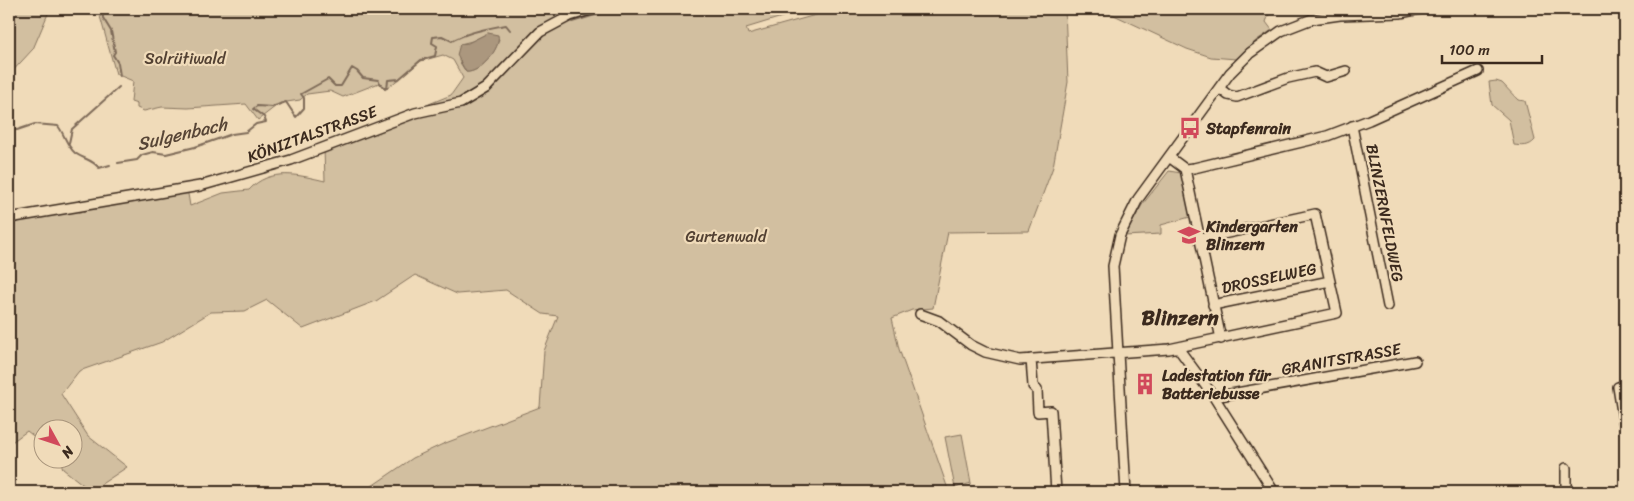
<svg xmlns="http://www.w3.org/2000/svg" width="1634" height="501" viewBox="0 0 1634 501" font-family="Sriracha,sans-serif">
	<rect width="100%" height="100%" fill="#f0dbb9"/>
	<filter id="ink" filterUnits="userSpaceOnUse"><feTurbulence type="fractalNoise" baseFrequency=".02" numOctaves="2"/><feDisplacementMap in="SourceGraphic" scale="10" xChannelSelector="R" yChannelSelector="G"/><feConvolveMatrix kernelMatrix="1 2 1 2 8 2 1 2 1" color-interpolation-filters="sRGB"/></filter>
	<g filter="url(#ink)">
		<path fill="#d2bfa0" stroke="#86745f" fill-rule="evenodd" d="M9 9H50L33 49 9 75Z
			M98 9H808L746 28 748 34 837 9H1065L1068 82 1053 167 1029 231 948 232 933 308 912 310 892 318 899 349 949 492H372V486L413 458 443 444 540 407 544 351 558 316 543 314 506 290 457 294 415 275 376 301 303 329 267 300 245 311 211 312 162 342 79 371 61 394 88 436 127 467 91 491 63 469 60 459 72 458V428H42V443L27 431 9 444V218L187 188 190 206 223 193 249 190C270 167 299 175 325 181L324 149 415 113 429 104 451 95 463 78 453 60 443 55 421 61 385 90 379 83 343 97 330 91 307 94 300 100 280 103 258 120 246 104 188 108 162 107 144 111 137 108V104L131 102 133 81 116 74ZM488 33 499 39C496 52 481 73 466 72L459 61 460 44 472 41Z
			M1101 9H1271L1266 22 1272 30 1257 40 1236 59 1211 57 1187 49Z
			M1496 81 1502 83 1518 100 1525 101 1535 140C1529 147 1522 146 1514 145L1509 120 1492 105 1489 82Z
			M1169 171 1181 173 1190 217 1161 225V234L1125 236 1142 205Z
			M962 434 971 483 955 488 945 437Z"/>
		<path fill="#ab977e" stroke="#7e6b58" d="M488 33 498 35C502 48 479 74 466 72L457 55 460 44 468 43Z"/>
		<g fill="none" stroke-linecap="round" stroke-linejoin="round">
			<path stroke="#7e6b58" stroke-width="2" d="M102 9 103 18 111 31 115 52 113 55 118 63 120 76
				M572 22 615 9
				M9 129 17 130 35 124 58 126C65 135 66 145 75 153 83 159 92 159 99 168L110 165
				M69 143 72 129 119 87
				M118 163 137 160 142 155 153 152 166 154 195 147 232 134 246 132 256 124 266 122 264 117 253 109 257 106 272 107 286 102 296 117 304 108V98L301 94 328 79 335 86H341L352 68 357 71 363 78 378 80 384 88H387L388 80 399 79 421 60 435 56 437 46 432 43 433 37 442 36 452 41C467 32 488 28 506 25L510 30"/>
			<g stroke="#3b2a1e" stroke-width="12">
				<path id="minor" d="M1219 88 1228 95 1237 97 1288 78 1315 72 1326 77 1346 71
					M1352 126 1388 306
					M1169 157 1185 169 1194 168 1327 136 1369 120 1478 71
					M1185 169 1221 339
					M9 218 200 186 291 160 415 113 461 103 486 88 540 32 570 16 593 9
					M1213 305 1330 281
					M920 314 939 321 971 345 985 352 1020 360 1169 349 1337 313 1315 214 1200 239
					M1178 348 1214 397 1274 492
					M1031 359 1033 386 1037 390 1038 412 1051 411 1056 492
					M1625 385 1618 387 1625 431
					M1214 397 1415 361
					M1566 468V492
					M1126 492 1113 266 1120 235 1138 199 1230 73 1250 53 1281 31 1312 19 1340 15 1400 13 1420 9"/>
			</g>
			<use href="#minor" stroke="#f0dbb9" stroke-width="9"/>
		</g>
	</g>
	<defs>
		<g id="bus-bare" transform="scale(1.725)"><path d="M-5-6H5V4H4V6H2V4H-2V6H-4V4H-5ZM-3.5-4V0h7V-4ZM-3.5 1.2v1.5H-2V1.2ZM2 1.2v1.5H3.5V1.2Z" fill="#d1495b" stroke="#f0dbb9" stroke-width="2.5" paint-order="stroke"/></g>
		<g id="school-bare" transform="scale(1.725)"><path d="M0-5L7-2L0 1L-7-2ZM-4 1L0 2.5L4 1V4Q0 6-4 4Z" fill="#d1495b" stroke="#f0dbb9" stroke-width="2.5" paint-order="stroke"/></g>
		<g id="building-bare" transform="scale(1.725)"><path d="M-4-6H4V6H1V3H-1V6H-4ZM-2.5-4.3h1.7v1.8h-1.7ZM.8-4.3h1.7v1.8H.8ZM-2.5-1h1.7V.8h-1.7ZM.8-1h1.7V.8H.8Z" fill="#d1495b" stroke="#f0dbb9" stroke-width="2.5" paint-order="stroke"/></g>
	</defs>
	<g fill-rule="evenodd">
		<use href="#bus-bare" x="1190" y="128"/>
		<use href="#school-bare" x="1189" y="235"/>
		<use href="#building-bare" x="1145" y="384"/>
	</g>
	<g text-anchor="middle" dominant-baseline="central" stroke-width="4.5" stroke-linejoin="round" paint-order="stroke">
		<g font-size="16" fill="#524032" stroke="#f0dbb9">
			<text x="185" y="58">Solrütiwald</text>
			<text x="726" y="236">Gurtenwald</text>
		</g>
		<g font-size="16" font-weight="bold" fill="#3b2a1e" stroke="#f0dbb9" text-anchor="start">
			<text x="1206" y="128">Stapfenrain</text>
			<text x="1206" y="226">Kindergarten<tspan x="1206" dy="18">Blinzern</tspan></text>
			<text x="1162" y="375">Ladestation für<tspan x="1162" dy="18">Batteriebusse</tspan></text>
		</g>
		<g font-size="16" fill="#3b2a1e" stroke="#f0dbb9">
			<text transform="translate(312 134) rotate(-20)">KÖNIZTALSTRASSE</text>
			<text transform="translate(1385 213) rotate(79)">BLINZERNFELDWEG</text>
			<text transform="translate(1269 278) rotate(-12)">DROSSELWEG</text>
			<text transform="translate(1341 359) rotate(-10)">GRANITSTRASSE</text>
		</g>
		<g font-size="18" font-style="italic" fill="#574536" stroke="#f0dbb9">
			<text transform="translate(182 134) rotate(-13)">Sulgenbach</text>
		</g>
		<g font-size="21" font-weight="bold" fill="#3b2a1e" stroke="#f0dbb9">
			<text x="1180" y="318">Blinzern</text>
		</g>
	</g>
	<rect width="1634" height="501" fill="none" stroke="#f0dbb9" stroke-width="30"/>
	<rect x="15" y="15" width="1604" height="471" fill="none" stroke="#3b2a1e" stroke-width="2" filter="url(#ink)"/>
	<g transform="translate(58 444) rotate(130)"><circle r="24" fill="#f0dbb9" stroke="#a8947b"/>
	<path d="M0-4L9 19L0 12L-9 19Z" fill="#d1495b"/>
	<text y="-8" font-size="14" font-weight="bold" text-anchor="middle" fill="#3b2a1e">N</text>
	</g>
	<path d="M1442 55v8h100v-8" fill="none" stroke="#3b2a1e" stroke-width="2.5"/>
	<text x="1449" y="55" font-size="15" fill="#3b2a1e" stroke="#f0dbb9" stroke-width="4" paint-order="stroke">100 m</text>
</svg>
